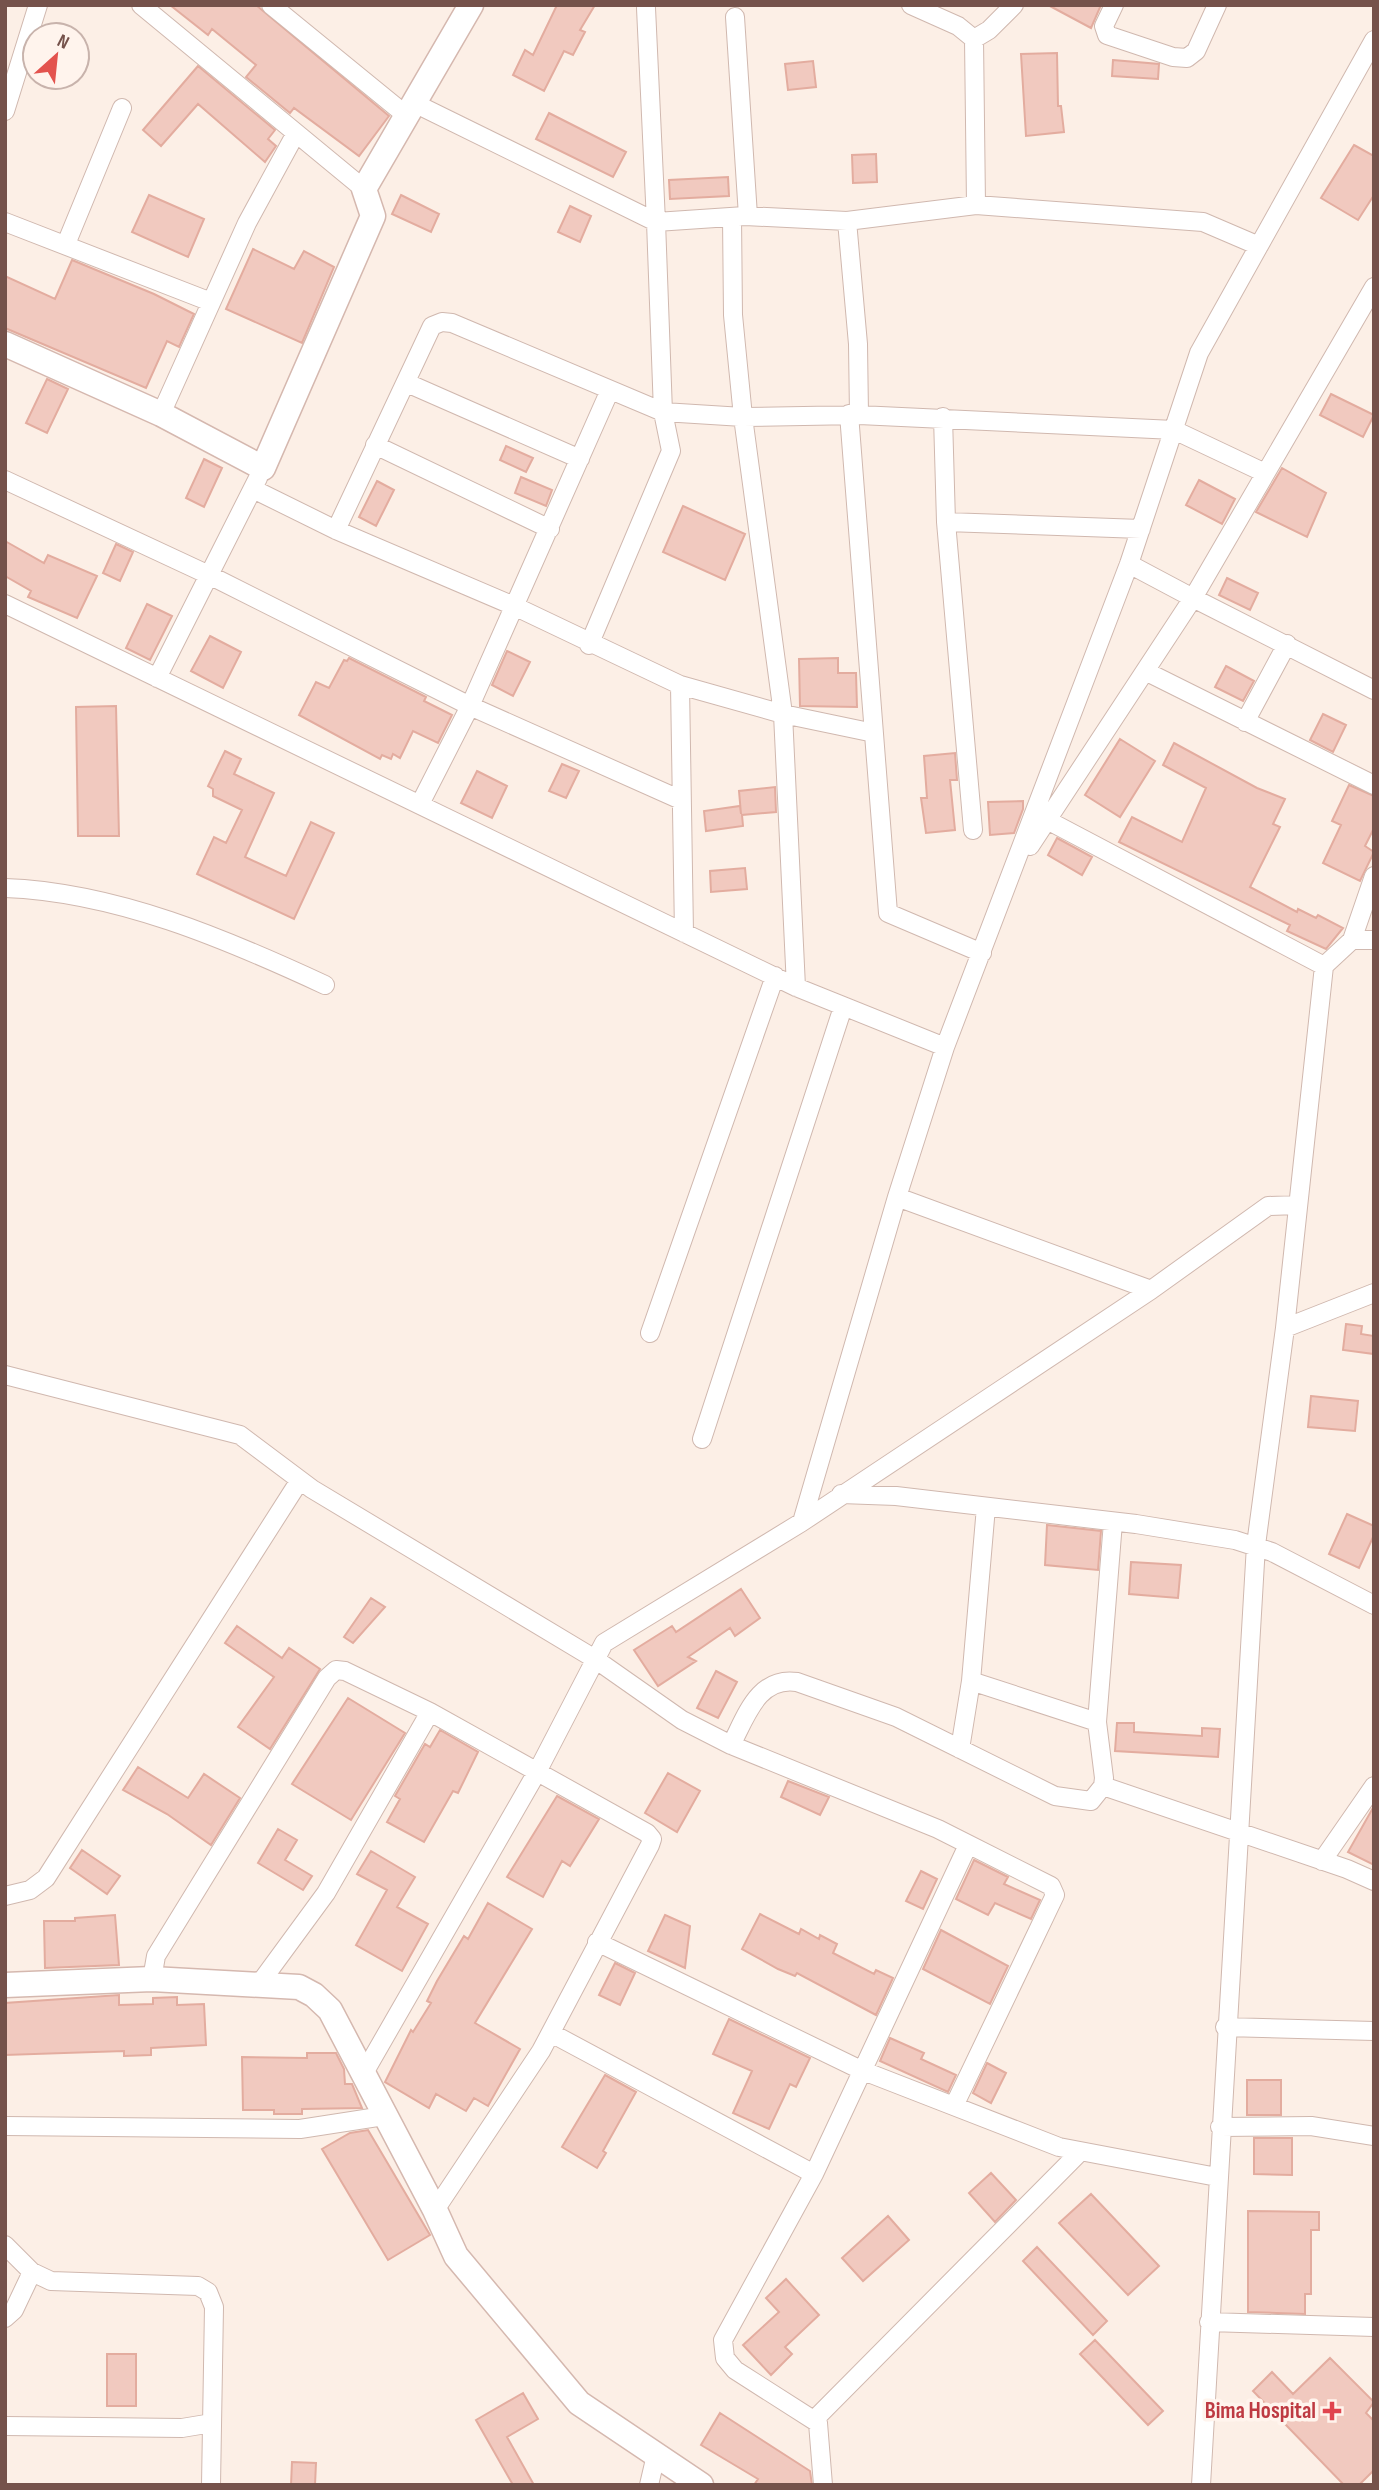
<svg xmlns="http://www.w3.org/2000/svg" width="1379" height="2490" viewBox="0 0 1379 2490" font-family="'Sofia Sans Condensed',sans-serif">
	<rect width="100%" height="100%" fill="#fcefe6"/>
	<path fill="#f1c9bf" stroke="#e3ac9f" stroke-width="2" d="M170 5H256L389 116 359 156 294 108 290 113 246 77 256 65 212 29 208 35Z
		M557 5H595L580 30 585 32 573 55 564 51 544 91 513 75 525 50 533 55Z
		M1048 5H1101L1091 28Z
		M1057 53 1058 106H1061L1064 132 1026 136 1021 54Z
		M1113 60 1159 64 1158 79 1112 76Z
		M813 61 816 87 788 90 785 64Z
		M198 66 275 130 268 139 276 146 265 162 198 104 161 146 143 130Z
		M549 113 626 152 613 177 536 139Z
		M1354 145 1374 156V195L1358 220 1321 198Z
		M876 154 877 182 853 183 852 155Z
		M728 177 729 196 670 199 669 180Z
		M149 195 204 219 188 257 132 232Z
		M401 195 439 214 431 232 392 214Z
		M570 206 591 216 580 242 558 232Z
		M253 249 294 269 304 251 334 267 302 343 226 309Z
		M72 260 154 294 194 314 179 347 167 341 146 388 5 328V276L55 299Z
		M47 379 68 389 47 433 26 423Z
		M1331 394 1374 415 1363 437 1320 415Z
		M506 446 533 458 526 472 500 460Z
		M204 459 222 468 204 507 186 498Z
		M1282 468 1326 493 1307 537 1256 512Z
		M521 477 552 490 546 506 515 493Z
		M1199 480 1235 499 1222 524 1186 505Z
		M377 481 394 490 376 526 359 517Z
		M683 506 745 534 725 580 663 552Z
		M5 541 44 563 48 555 97 576 77 618 28 597 31 591 5 576Z
		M116 544 133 552 120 581 103 573Z
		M1227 578 1258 593 1250 610 1219 595Z
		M147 604 172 616 150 660 126 648Z
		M210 636 241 652 223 688 191 671Z
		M507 651 530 662 513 696 492 685Z
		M349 658 426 697 424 701 452 715 438 743 413 731 400 758 393 754 391 759 382 755 380 759 299 715 316 682 329 688 344 660 347 661Z
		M838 658V673H856L857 707 800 706 799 659Z
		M1226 666 1254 681 1243 701 1215 687Z
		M116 706 119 836H78L76 707Z
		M1323 714 1346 725 1333 752 1310 740Z
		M1120 739 1155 761 1120 817 1085 795Z
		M1174 743 1257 788 1285 799 1273 824 1280 827 1250 887 1297 912 1298 909 1316 918 1318 915 1343 928 1326 949 1287 931 1290 925 1119 842 1132 817 1182 842 1206 788 1163 765Z
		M225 751 241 759 234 774 274 793 245 857 286 876 311 822 334 833 294 919 197 874 214 837 226 843 242 810 213 796V789L208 786Z
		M955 753 957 780H950L955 830 926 833 921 798H927L924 756Z
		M562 764 579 771 566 798 549 791Z
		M477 771 507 786 492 818 461 803Z
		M1349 785 1374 796V828L1365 846 1374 852 1360 881 1323 863 1341 825 1332 821Z
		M775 787 776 812 742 815 743 826 706 831 704 811 740 806 741 814 739 791Z
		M1023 801V809L1014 833 990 835 988 802Z
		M1057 838 1092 857 1082 875 1048 855Z
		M745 868 747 889 711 892 710 871Z
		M1346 1324 1362 1326 1361 1334 1374 1336V1354L1343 1350Z
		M1311 1396 1358 1401 1355 1431 1308 1427Z
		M1347 1514 1374 1526V1535L1359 1568 1329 1554Z
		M1047 1525 1101 1531 1098 1570 1045 1565Z
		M1131 1562 1181 1565 1178 1598 1129 1594Z
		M741 1589 760 1618 735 1636 730 1628 688 1657 696 1661 658 1686 634 1650 672 1626 676 1632Z
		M371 1598 385 1607 353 1643 344 1637Z
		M237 1626 282 1658 289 1648 320 1669 270 1749 238 1727 274 1677 225 1643Z
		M716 1671 737 1682 718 1718 697 1708Z
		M348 1698 405 1733 351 1820 292 1784Z
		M1117 1723H1134V1732L1202 1736V1728L1220 1729 1218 1757 1115 1751Z
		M440 1730 478 1752 458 1793 453 1791 424 1842 387 1822 400 1799 395 1796 425 1744 430 1747Z
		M138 1767 188 1798 204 1774 240 1798 211 1845 167 1814 123 1790Z
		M668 1773 700 1791 677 1832 645 1813Z
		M788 1781 829 1797 820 1815 781 1797Z
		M557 1796 599 1819 570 1866 562 1861 543 1897 507 1877Z
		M1374 1806V1865L1348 1852Z
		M278 1829 297 1840 285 1860 312 1876 303 1890 258 1863Z
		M82 1850 120 1876 107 1894 70 1868Z
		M371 1851 415 1877 397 1907 428 1924 402 1971 356 1945 387 1890 357 1874Z
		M974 1860 1008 1877 1004 1884 1040 1900 1031 1919 995 1903 988 1915 956 1899Z
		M921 1871 937 1879 923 1909 906 1901Z
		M488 1903 532 1929 475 2023 520 2049 488 2106 474 2098 466 2111 436 2094 429 2108 385 2082 411 2030 413 2032 431 2003 427 2001 437 1981 464 1936 468 1939Z
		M760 1914 799 1934 801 1929 819 1939 820 1935 837 1944 833 1953 874 1974 876 1970 893 1978 876 2015 797 1973 795 1976 778 1969 742 1949Z
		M115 1915 119 1965 45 1968 44 1921H75V1918Z
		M665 1915 690 1926 685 1968 648 1951Z
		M941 1930 1008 1966 990 2004 923 1969Z
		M615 1963 635 1973 620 2005 599 1995Z
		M119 1995V2005L153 2004V1998L177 1997V2005L204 2004 206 2045 151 2048V2055L124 2056V2051L5 2055V2003Z
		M729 2019 810 2058 796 2087 790 2084 769 2129 733 2113 752 2071 713 2054Z
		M890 2038 924 2053 921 2059 956 2075 948 2092 880 2061Z
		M307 2053H336L344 2069 345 2084H352L362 2108 302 2109V2114H274V2110H243L242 2057 307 2058Z
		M987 2063 1006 2073 991 2103 973 2093Z
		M605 2075 636 2092 603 2151 606 2153 597 2168 562 2147Z
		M1247 2080H1281V2115H1247Z
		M368 2130 430 2235 388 2260 322 2149 350 2133Z
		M1254 2138H1292V2175L1254 2174Z
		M991 2173 1016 2200 995 2222 969 2193Z
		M1091 2194 1159 2266 1128 2295 1059 2223Z
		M1248 2211 1319 2212V2230H1311V2294H1305V2314L1248 2312Z
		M888 2216 909 2240 863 2281 842 2258Z
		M1037 2247 1107 2321 1093 2335 1023 2261Z
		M786 2279 819 2315 785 2347 792 2354 771 2375 743 2345 779 2312 766 2298Z
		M1095 2340 1163 2411 1148 2425 1080 2354Z
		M107 2354H136V2406H107Z
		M1330 2358 1374 2402 1366 2413 1374 2421V2470L1359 2485H1344L1253 2391 1272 2372 1293 2394Z
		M523 2393 538 2419 507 2437 534 2485H513L476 2420Z
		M720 2413 810 2471 812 2485H754L758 2479 701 2445Z
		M292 2462 316 2463 315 2485H291Z"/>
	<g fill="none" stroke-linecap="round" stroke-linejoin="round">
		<g stroke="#d0b8af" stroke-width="20">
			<path id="street" d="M141 5 364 189
				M271 5 407 116
				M911 5 958 26 974 39 976 205
				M1114 5 1104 26 1107 35 1173 57 1187 58 1196 51 1217 5
				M646 8 656 222 745 216 847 221 858 344 859 415 1174 430 1265 473
				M735 17 748 216
				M974 39 989 30 1014 5
				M414 103 656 222 663 412 743 417 859 415
				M5 111 38 5
				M732 217 733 315 743 417 783 714 796 987
				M847 221 976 205 1203 222 1259 246
				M5 222 211 302
				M66 244 122 108
				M407 383 580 459
				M161 414 247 223 296 133
				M849 414 888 913 982 953
				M943 417 946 522 973 830
				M375 445 550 529
				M5 480 211 576 470 706 681 800
				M253 489 336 530 514 606 680 685 684 933
				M946 522 1141 529
				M336 530 432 326 442 322 452 323 663 412 671 451 589 645
				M1129 564 1193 598 1374 287
				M5 604 796 987 945 1047
				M1145 671 1374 785
				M157 678 258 478
				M680 685 783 714 874 733
				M1245 722 1287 644
				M420 804 470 706 610 390
				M1047 820 1324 966
				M1030 846 1193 598 1374 690
				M5 888C116 892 226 939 325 985
				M1352 940 1374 876
				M1374 940H1352L1324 966 1285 1328 1374 1293
				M897 1197 1151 1290
				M650 1333 775 976
				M5 1375 240 1435 312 1489 595 1659 682 1720 731 1745 938 1829 1051 1886 1055 1895 954 2106
				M702 1439 843 1007
				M841 1494 896 1496 1136 1524 1235 1540 1272 1552 1374 1605
				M802 1522 1151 1290 1268 1206 1298 1205
				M971 1681 1097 1722
				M731 1745C746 1717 758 1676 797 1682L896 1717 1055 1796 1091 1801 1103 1786 1104 1778 1097 1722 1113 1522
				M960 1749 971 1681 986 1507
				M1103 1786 1347 1869 1374 1881
				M1322 1861 1374 1786
				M5 1896 30 1890 46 1878 300 1480
				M597 1942 861 2070 1059 2147 1217 2177
				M152 1979 156 1956 327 1678 336 1670 345 1671 430 1712 647 1833 652 1839 650 1845 541 2051 435 2210
				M257 1987 326 1893 430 1712
				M1225 2027 1374 2031
				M551 2033 814 2174
				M364 2073 537 1772 604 1643 802 1522 897 1197 945 1047 1129 564 1199 353 1374 40
				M5 2126 300 2129 384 2116
				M1220 2127 1311 2126 1374 2136
				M5 2245 32 2272 51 2281 198 2286 208 2292 214 2307 211 2485
				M5 2318 14 2310 32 2272
				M1209 2322 1374 2327
				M815 2419 1079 2153
				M5 2426 182 2428 212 2423
				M649 2485 656 2455
				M823 2485 818 2423 735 2370 725 2358 723 2340 814 2174 968 1845
				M1201 2485 1256 1545 1285 1328"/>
		</g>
		<g stroke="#d5b8af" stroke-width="27">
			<path id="secondary" d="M5 344 161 414 263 468 373 216 364 189 471 5
				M5 1985 152 1979 299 1987 314 1995 330 2010 435 2210 456 2256 579 2403 701 2485"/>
		</g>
		<use href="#street" stroke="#fff" stroke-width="18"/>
		<use href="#secondary" stroke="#fff" stroke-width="24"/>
	</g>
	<path fill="#e0444e" stroke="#fff4ed" stroke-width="2.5" d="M1328.5 2400.5h7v7h7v7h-7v7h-7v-7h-7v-7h7z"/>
	<g text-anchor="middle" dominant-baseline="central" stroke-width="7" stroke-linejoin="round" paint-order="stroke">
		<g font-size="23" font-weight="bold" fill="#be3a42" stroke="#fff4ed" text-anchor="end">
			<text x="1316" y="2411">Bima Hospital</text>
		</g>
	</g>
	<rect width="1379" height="2490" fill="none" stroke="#75524b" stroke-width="14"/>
	<g transform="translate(56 56) rotate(27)"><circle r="33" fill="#fff4ed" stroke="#c8b3ac" stroke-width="2"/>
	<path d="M0-5L12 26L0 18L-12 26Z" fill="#e3534e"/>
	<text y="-10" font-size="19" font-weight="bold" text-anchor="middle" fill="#75524b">N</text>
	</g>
</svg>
